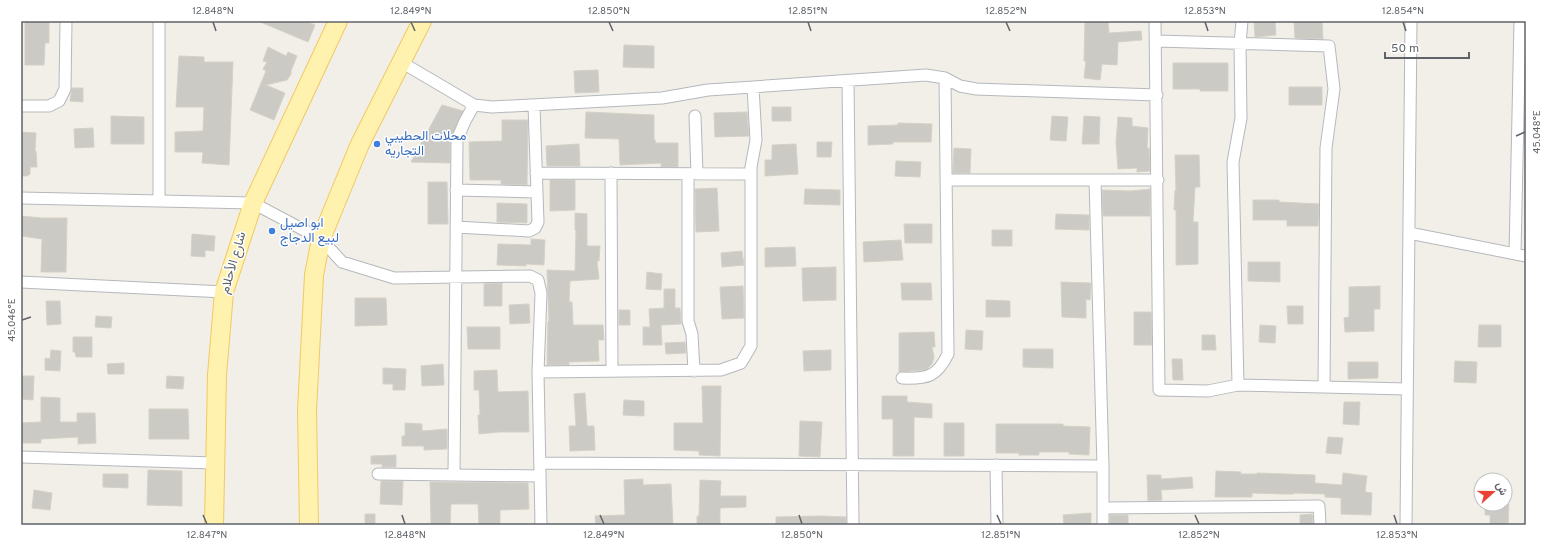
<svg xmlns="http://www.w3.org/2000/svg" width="1547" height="546" viewBox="0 0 1547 546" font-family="Overpass,Vazirmatn,sans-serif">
	<rect width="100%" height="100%" fill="#f1efe8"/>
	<path fill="#cccac5" stroke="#d6d1c6" d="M25 21H49V43H45L44 65H25Z
		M258 21H305L315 25 308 42Z
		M1085 21H1108L1109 33 1141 31 1142 40 1118 42 1117 65 1102 64 1100 80 1084 78 1086 61H1084Z
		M1254 21H1275L1276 35 1255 37Z
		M1294 21H1322L1323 39 1295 38Z
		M624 45 654 46V68L623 67Z
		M268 47 286 56 288 52 297 56 291 71V74L287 80 266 85 285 93 274 120 250 110 266 71 263 69 267 62 263 61Z
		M179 56 204 57V62H233L229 165 202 163 203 152H175V132L203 131 204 107H176Z
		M1173 63H1228V91H1200V89H1173Z
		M598 70 599 92 575 93 574 71Z
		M1289 87H1322V105H1289Z
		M72 88H83V102L70 101Z
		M442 105 463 111 449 142H450V163L411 162Z
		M772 107H791V121H772Z
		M586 112 654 115V140H655L656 143H678V167H661V163L620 165 619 139 585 138Z
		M747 112 749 136 715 137 714 113Z
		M111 116 144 117V144H111Z
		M1052 116 1068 117 1066 141 1050 140Z
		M1084 116 1100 117 1099 144H1082Z
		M1118 117 1132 118V126L1148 128 1147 148H1149L1150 171 1137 172V168L1118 169 1116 143Z
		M502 120H528L527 185 501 184V180H470L469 142 502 141Z
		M898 123 932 124 931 142H893V144L868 145V126L898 125Z
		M93 128 94 147 75 148 74 129Z
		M21 132 36 133 35 151H36L37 167H30V174L27 176H21Z
		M817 142H832L831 157H817Z
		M579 144 580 166H547L546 146Z
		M796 144 798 174 765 176V160H772V145Z
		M954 148 971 149 970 173H953Z
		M1175 155H1199L1200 187H1195L1193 222H1198V264L1176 265V210H1174L1175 190 1176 191Z
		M896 161 921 162 920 177 895 176Z
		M550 180H575V210L550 211Z
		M428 182H447L448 224H428Z
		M717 188 719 231 696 232 695 189Z
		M805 189 840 190V205L804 204Z
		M1150 189V216H1103L1102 190 1131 191Z
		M1253 200H1279V202L1319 204 1318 226H1287V220H1253Z
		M497 203 527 204V223L497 222Z
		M575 213 587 214V246H600L599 261H597L599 279 570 281 569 302H572L573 325H603L604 340H598L599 361 569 362V365H547L548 321H549L547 270 575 271 576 230H575Z
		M1056 214 1089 215V230L1055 229Z
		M21 216 42 218H67L66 272H41L42 239 21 236Z
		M904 224H932V243H905Z
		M992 230H1012V246H992Z
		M192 234 215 236 214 251 205 250V257L191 256Z
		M531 239 545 240 544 265 526 264V266L497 265 498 244 531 245Z
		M901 240 903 260 864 262 863 242Z
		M795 247 796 266 765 267V248Z
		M742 251 744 265 722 267 721 253Z
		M1248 262H1280V282L1248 281Z
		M836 267V300L803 301 802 268Z
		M647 272 662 274 661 290 646 289Z
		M1061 282 1091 283 1090 300 1086 299V318L1062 317Z
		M502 283V306H484V284Z
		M901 283H931L932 300H902Z
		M743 286 744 318 722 319 720 287Z
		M1380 286V309H1374V331L1345 332 1344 318 1349 317V287Z
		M664 289H675V308H680L681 324 661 325 662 345H643V327H650L649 309 664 308Z
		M355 298H386L387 325 355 326Z
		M986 300 1010 301V317H986Z
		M46 301H60L61 324 47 325Z
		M529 304 530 323 510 324 509 305Z
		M1287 306H1303V324H1288Z
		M619 310H630V325H619Z
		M1134 312H1151L1152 345H1134Z
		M96 316 112 317 111 328 95 327Z
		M1260 325 1276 326 1275 343 1259 342Z
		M1479 325H1501V347H1478Z
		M467 327H500V349H468Z
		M966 330 983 331 982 350 965 349Z
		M934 332 935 347H932L934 357 932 364 927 369 923 370 899 372V333Z
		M1202 335H1215L1216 350H1202Z
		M73 337H92V357H76L75 352H73Z
		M685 342 686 353 666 354 665 343Z
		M1023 349H1053V368L1023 367Z
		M51 350 61 351 60 371 45 370V358L50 359Z
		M831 350V370L804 371 803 351Z
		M1172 359H1182L1183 380H1173Z
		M1455 361 1477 362 1476 383 1454 382Z
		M1348 362H1378V378L1348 379Z
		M124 363V374H108L107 364Z
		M443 364 444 385 422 386 421 366Z
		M383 368 406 369 405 390H393V384H383Z
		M497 370 498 392 528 391 529 432H499L479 434 478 415H480L479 390H474V371Z
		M21 376H34L33 400 21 399Z
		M167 376 184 377 183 389 166 388Z
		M702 386H721L720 456 699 455V451L674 450V423H703Z
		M585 393 587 426H594L595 450 570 451 569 426H576L574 394Z
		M882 396H907V402L932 404V418L914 417V456H893V419H882Z
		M41 397 60 398V422H77V413H95L96 443 78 444V437L41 439V443H21V423L41 422Z
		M624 400 644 401V416L623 415Z
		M1344 402H1360L1359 425 1343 424Z
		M149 409H188L189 439H149Z
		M800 421 822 422 820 457 799 456Z
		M405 423 422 424V431L447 429V449L424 450V446H402V436H405Z
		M944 423H964V456H944Z
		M996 424H1063V426L1090 427 1089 455 1069 454V452H1039V455H1019V453H996Z
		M1328 437 1343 438 1341 454 1326 453Z
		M396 455V467H382V464H371V456Z
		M148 470 182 471V506L147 505Z
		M1216 471 1241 472 1240 474H1257V473L1315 475V483L1342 485 1343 473 1367 476 1365 492 1372 493 1371 515 1341 514V498L1325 497V494L1294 493V494H1282L1252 493V497H1215Z
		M103 474H128V488L103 487Z
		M1147 475H1161V479L1192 477 1193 488 1161 490 1162 500 1148 501Z
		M643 479V485L671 484 673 525H596L595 516 625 515 624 480Z
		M700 480 721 481 720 496H746V507L720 508V525H697V516H699Z
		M381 481H403L402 505 380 504Z
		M430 482 528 483 529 509 500 510V525H479L478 504H451L450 525H431Z
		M34 490 52 493 50 510 32 508Z
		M1485 504H1509L1508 525H1490V515H1485Z
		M1091 513V525H1064L1063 515Z
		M365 514H375V525H365Z
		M1312 514 1313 525H1300V515Z
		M1110 515H1128V525H1110Z
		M821 516 846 517V525H776V517Z"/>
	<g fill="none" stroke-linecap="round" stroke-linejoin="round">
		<g stroke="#b5b8bc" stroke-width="13">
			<path id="street" d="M159 21V201
				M1155 21 1159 390 1208 391 1238 385 1407 389
				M1156 41 1329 46 1334 89 1326 148 1324 387
				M401 62 474 105 492 107 662 98 708 90 926 75 945 78 960 86 976 89 1157 95
				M848 81 853 525
				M21 106H49L59 101 65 89 66 21
				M695 116 697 174
				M536 173 751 174
				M611 173 612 371
				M688 174V321L692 334 694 371
				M946 180H1158
				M1095 180 1103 466V525
				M456 190 536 192
				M21 198 253 203 321 239 342 262 394 278 530 276 538 280 541 293 538 372 541 525
				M456 227 529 231 535 228 538 222 534 105
				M1409 233 1526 256
				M1515 254 1520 21
				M21 282 224 292
				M538 372 721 370 741 363 751 346V167L756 140 753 87
				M902 378C927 379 937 377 948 354L945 78
				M1238 385 1233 162 1241 118 1240 44 1242 21
				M21 457 214 463
				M540 463 1103 466
				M996 465 997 525
				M378 474 540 476
				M454 475 457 140 465 121 474 105
				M1103 508 1319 506 1320 525
				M1406 525 1411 21"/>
		</g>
		<g stroke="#f2c960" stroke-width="20">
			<path id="primary" d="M214 525 217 375 224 292 253 203 338 21
				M309 525 307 411 314 275 321 239 360 144 422 21"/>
		</g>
		<use href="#street" stroke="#fff" stroke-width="11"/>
		<use href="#primary" stroke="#fff2af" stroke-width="18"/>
	</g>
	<path fill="none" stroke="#5f6368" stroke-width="1.5" d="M213 22 216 31M411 22 415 31M609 22 613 31M808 22 811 31M1006 22 1010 31M1205 22 1208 31M1403 22 1406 31M1516 136 1525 132M22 320 31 317M203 515 207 524M402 515 405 524M600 515 604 524M799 515 802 524M997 515 1001 524M1195 515 1199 524M1394 515 1397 524"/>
	<g fill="#3f7fe0" stroke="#fff" stroke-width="1.5">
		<circle cx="377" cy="144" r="4"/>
		<circle cx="272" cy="231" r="4"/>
	</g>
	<g text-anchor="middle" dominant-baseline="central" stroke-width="3" stroke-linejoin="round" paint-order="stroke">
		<g font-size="13" fill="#366cbe" stroke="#fff" text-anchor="start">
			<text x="385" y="137">محلات الحطيبي<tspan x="385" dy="15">التجاريه</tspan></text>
			<text x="280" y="224">ابو اصيل<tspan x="280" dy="15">لبيع الدجاج</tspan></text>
		</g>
		<g font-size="13" fill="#5f6368" stroke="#fff">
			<text transform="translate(234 263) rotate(-74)">شارع الأحلام</text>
		</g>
	</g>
	<rect width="1547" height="546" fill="none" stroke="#ffffff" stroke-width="44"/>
	<g transform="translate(1493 492) rotate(69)"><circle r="19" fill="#ffffff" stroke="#bfc1c3"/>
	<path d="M0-3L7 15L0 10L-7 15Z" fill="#ea4335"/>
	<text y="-6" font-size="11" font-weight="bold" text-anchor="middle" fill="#5f6368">ش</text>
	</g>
	<path d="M1385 52v6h84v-6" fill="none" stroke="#5f6368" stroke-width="2"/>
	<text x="1391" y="52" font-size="12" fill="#5f6368" stroke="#ffffff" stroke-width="3" paint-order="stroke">50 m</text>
	<rect x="22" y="22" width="1503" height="502" fill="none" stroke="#5f6368" stroke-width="1.5"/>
	<g font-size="10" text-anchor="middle" fill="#5f6368">
		<text x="213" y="14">12.848°N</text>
		<text x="411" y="14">12.849°N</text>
		<text x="609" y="14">12.850°N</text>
		<text x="808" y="14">12.851°N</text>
		<text x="1006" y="14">12.852°N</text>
		<text x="1205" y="14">12.853°N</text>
		<text x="1403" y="14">12.854°N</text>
		<text transform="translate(1536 132) rotate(-90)" y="4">45.048°E</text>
		<text transform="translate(11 320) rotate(-90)" y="4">45.046°E</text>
		<text x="207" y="538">12.847°N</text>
		<text x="405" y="538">12.848°N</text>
		<text x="604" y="538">12.849°N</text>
		<text x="802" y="538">12.850°N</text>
		<text x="1001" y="538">12.851°N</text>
		<text x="1199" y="538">12.852°N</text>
		<text x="1397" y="538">12.853°N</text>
	</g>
</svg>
